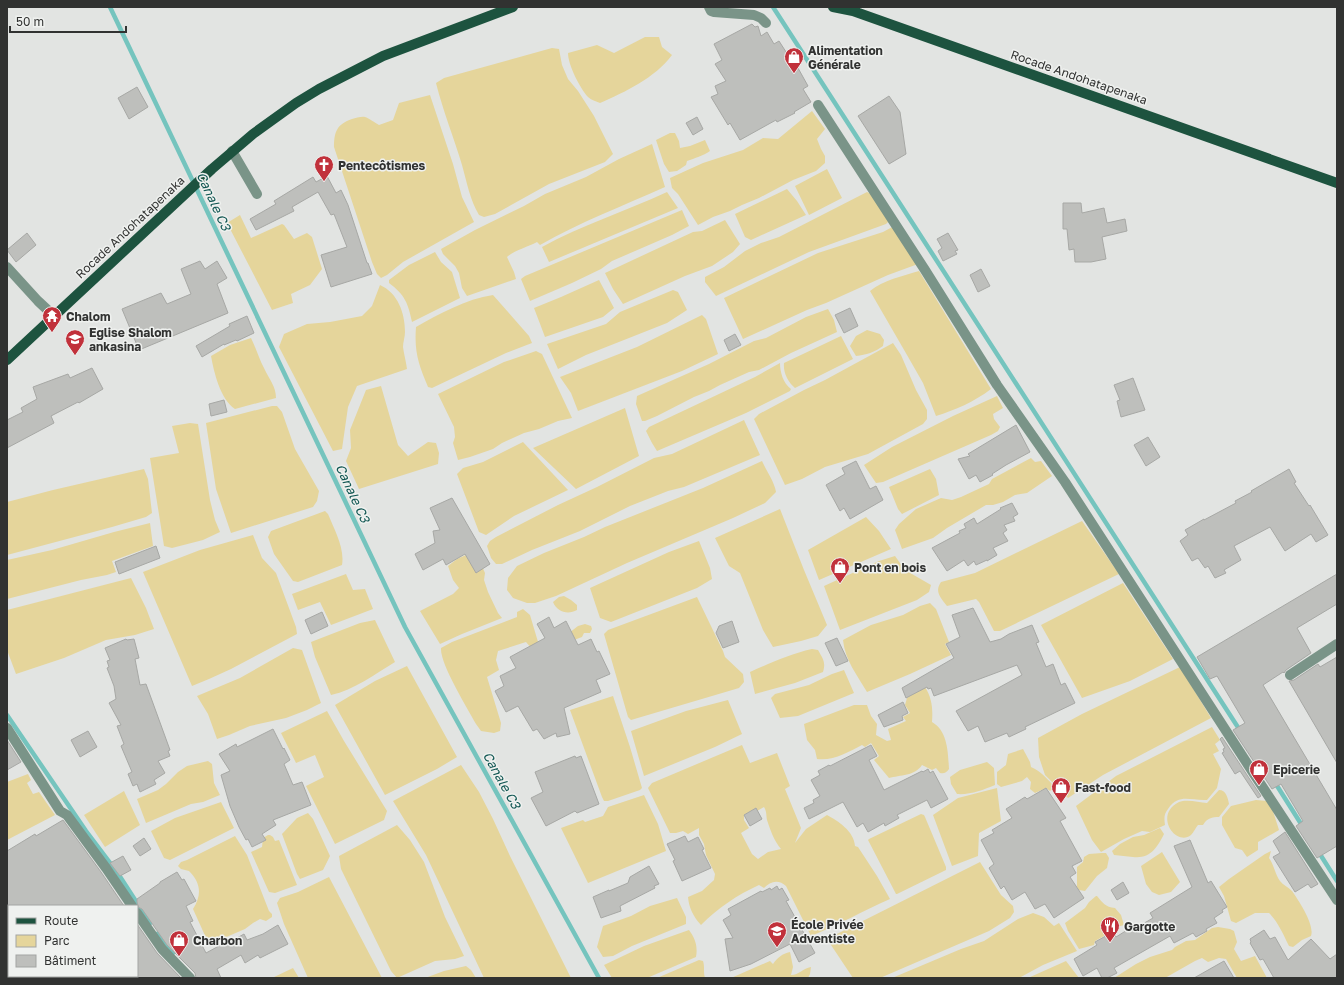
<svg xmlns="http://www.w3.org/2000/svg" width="1344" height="985" viewBox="0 0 1344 985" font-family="'Golos Text',sans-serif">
	<rect width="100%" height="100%" fill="#e2e4e2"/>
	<path fill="#e5d59b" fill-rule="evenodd" d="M645 37H659L662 47 672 55C655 78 625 92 600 103 596 101 591 100 588 97 580 88 568 65 568 53L597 45 614 53Z
		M552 48 559 49 562 65 568 79 578 91 594 116 613 154 605 162 549 184 495 214 484 217 479 215C470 200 467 183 462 165 454 138 443 111 436 83L444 78Z
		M430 95 453 164 462 197 474 222 403 262 387 275 381 278 377 274 372 262 334 147C334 132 337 124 352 119 356 118 362 116 365 117 369 118 375 123 379 125L393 120 399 103Z
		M812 111 825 129 817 139 821 149 825 156V163L816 171 793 180 759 198 742 205 730 211 713 217 698 225 678 194 672 188 670 178 703 163 743 150 763 138 778 139Z
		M670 133H675L679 141 680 148 690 146 705 140 710 151C703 156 695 158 687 161L686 165 677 171 669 172 664 164 656 140Z
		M652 144 665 187C623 206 580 222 540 245L537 242C528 247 515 250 507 257L514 272 516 279 467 296 462 288 459 273 455 266 443 254 441 249 475 230 524 206 545 194 586 177 619 159Z
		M827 169 842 198 809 215 795 186Z
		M787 189 797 201 806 215 751 240 745 237 735 214Z
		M667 192 678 208 549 262 542 247C582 225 626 211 667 192Z
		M867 192 873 195 889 221 886 224 809 252 716 296 705 282V277L724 267 745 251 761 243 779 237Z
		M682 210 689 226 672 235 612 261 601 269 572 283 530 301 521 279 525 276Z
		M240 215 251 238 282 224 284 225 294 239 307 233 312 237 322 269 310 285 291 294 293 303 272 310 227 223Z
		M725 220 740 244 733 252 712 266 685 276 623 304 613 289 605 273 693 232 702 231Z
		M896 225 918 264 888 275 826 303 807 310 743 339 724 298 818 253 883 232Z
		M435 252 441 262 452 272 460 298 412 322C408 303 405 295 389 283V280L409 265Z
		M919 271 991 389C974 402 955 410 936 416L923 383 907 355 870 291C883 280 903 276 919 271Z
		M599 280 614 308 603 317 545 337 534 308 561 297Z
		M380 285C398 293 405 313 405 332 405 337 403 342 403 347 404 354 406 362 407 369L357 386 348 407 342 449 333 451 279 347 284 334 307 324 330 322 362 316 372 306Z
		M673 290 678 292 687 310 667 323 586 355 558 369 547 344 606 324 620 312Z
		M493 295 529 336 532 343 506 353 432 388 428 387C419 365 414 353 416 327 439 314 466 299 493 295Z
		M828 309 834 320 837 332 791 353 759 370 749 372 720 385 709 391 694 397 657 416 645 421H642L636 404 637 396 709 364 754 341 766 338 806 317Z
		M702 315 706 319 718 354 682 371 578 411 571 393 560 377 637 347Z
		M867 330 880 334 884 340 883 346C875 352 866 355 856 356L850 346 856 336Z
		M841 336 853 359 795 388C788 382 783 373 784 363Z
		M251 338C256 348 259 359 264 368 269 379 276 386 276 398L235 409C220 399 214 372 211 356L230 345Z
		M893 343 901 355 916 390 927 410V419L923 424 868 454 825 467 802 479 785 485 754 419 759 414 804 390 825 380Z
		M536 351 542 354 572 418 558 421 539 429 524 433 502 443 493 449 470 457 458 460 453 443 455 437 454 427 438 394 504 362Z
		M780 363C780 372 783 383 791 389L790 391 746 413 657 451 652 443 646 431 649 427 755 377Z
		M381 386 398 445 408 456 428 442 436 443 439 453 438 464 359 489 346 461 351 448 350 430 366 390Z
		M997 396 1003 408 993 414 994 419 1000 427 998 431 991 435 883 482 876 483 864 465 892 447 953 416Z
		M272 406H277L282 412 295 449 319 491 317 501 313 507 231 533 216 489 206 423Z
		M625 408 639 456 576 489 533 448Z
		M744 420 760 455 684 487 668 491 630 506 580 531 532 550 502 564H496L491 558 487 546 490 541 496 537 558 505 597 487 654 458 672 454Z
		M190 423 198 424 210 500 215 520 220 532 203 540 172 548 164 546 150 458 179 453 172 426Z
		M523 442 568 490 514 516 486 535 479 532 457 474 463 468 483 462Z
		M1031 458 1035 462 1041 461 1052 476 1027 493 1015 495 1003 502 993 505H986L947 528 933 538 902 549 895 530 899 524 916 509 941 498 952 500 961 497 989 484 992 479Z
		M762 461C766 470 775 483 776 492L765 503 733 518 627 563 556 596 535 603H527L513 598 507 590 508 578 517 566 544 553 584 537 605 527 703 488Z
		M144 469 148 479 152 513 146 517 112 527 7 555V502L53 490Z
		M930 469 936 479 939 495 902 514 898 509 889 487Z
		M780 509 804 570 827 625 818 636 801 641 773 647 763 630 740 573 729 566 715 538Z
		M325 511 328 514C334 529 345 548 342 565L298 582 293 581 274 554 268 537 271 531Z
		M866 517 879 531 891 549 819 580 808 550Z
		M1082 521 1119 574 1000 631H994L979 602 976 599 947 606C941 598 934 592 941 582L975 573Z
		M150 523 153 546 112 561 116 572 107 575 81 580 7 599V560L52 550 114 532Z
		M253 535 262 558 276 573 296 627 297 634 231 669 209 679 192 686 143 572 200 550Z
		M699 541 710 568 712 579 697 588 611 622 600 618 590 588 669 552Z
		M475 551 485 573 484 580 488 592 498 613 502 618 462 634 440 644 420 611 453 594 459 588 453 580 448 566 457 559Z
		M895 556 905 570 931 585 929 592 917 600 840 630 824 586 879 561Z
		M346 574 353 590 365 589 373 609 331 625 320 602 298 610 292 594Z
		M131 578 146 608 154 629 135 635 106 640 64 658 16 674 7 650V610Z
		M1123 583 1173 659 1130 681 1082 698 1041 625Z
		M564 596 571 600 577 605V610C568 615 557 612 553 602L559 597Z
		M697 597 723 651 725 657 743 674 744 682 739 688 631 720 628 717 604 634 608 630Z
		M930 603 936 609 949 642 945 644 951 655 910 674 867 692C857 675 845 660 843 640L871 625 903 615 920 606Z
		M523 609 530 615 541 652 532 649 526 642 498 651 496 660 499 670 487 677 501 723 500 731 494 733 481 731 476 724C467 707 440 664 441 648L452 642 517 617V612Z
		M375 620 395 662C375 674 354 690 331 695L315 657 311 642 360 623Z
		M585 624 591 626 592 629 590 633H584L582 637 574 640 569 633 578 626Z
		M293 648 302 650 321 703 307 710 286 718 250 726 229 735 217 739 208 714 197 696 240 678Z
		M812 649 818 650C823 659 826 662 823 672L795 683 755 694 750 672C770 663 790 654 812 649Z
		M407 666 457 757 437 769 385 795 335 705 375 681Z
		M1180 667 1211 718 1103 775 1068 798 1045 775 1039 757 1038 738 1082 714Z
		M844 670 854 693 798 716 780 718 771 698 775 694 809 685 832 674Z
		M925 687C932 698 933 709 932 722 948 731 948 753 949 769 946 773 944 774 940 773L936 768 932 770 922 765C915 776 900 775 889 778L874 760 879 756 871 743 865 747 862 745C848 752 834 761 817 759L815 750 807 740 804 724 854 705H867L871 716 877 724 876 735 887 741 891 740 888 729 906 721 903 717 910 713 905 705 907 698 913 694 911 690Z
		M613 696 630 747 642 788 640 790 608 801H604L602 797 570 710Z
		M728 700 742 734 715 747 644 776 631 731 686 711Z
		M327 711 344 741 387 811 384 820 335 844 306 786 324 777 315 755 296 763 281 733Z
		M1212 727 1220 740 1215 744 1219 751 1213 754 1221 769 1217 788 1207 800C1190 801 1179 793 1168 809 1164 814 1164 818 1165 825L1150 832 1142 831 1124 839 1101 852 1092 840 1076 806 1116 776Z
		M742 745 750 763 777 753 790 786 785 789 801 828 795 843 806 829 827 815C838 821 854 831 855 846L858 847 877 876 890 899C863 911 838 925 811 936L786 886C779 879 770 881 764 888L759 885C737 895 718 908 701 925 693 916 689 908 688 897L702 891 714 880 715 874 706 855 704 844 699 835V828L688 834 683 831 676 833H670L648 788 652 783ZM764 807C767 812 766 815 767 820 770 829 774 841 781 849L768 852 758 859 752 854 741 833 749 828 744 820V815L756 808 757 811Z
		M1023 749 1030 762 1031 767C1041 771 1047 779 1055 787L1050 791 1046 788 1035 793 1030 789 1031 782 1027 777 1022 781 1001 787 997 784V772L1006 765 1008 754Z
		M208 761 212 764 214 783 220 795 203 802 191 804 146 823 137 799 158 790 166 784 178 772 187 766Z
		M987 762 994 768 995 785C983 790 970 795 957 794L951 784 950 777 960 770Z
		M461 765 479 792 493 819 510 856 571 978H484L426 855 393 801Z
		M28 774 31 780 27 783 33 794 39 792 55 815 7 840V782Z
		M997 788 1001 821 979 833 978 856 952 866 933 815 958 798Z
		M1219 790C1226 790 1228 798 1229 804L1219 817C1212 817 1207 818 1203 825H1198C1196 827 1194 832 1191 835 1176 847 1153 815 1179 802 1186 799 1199 802 1207 803Z
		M124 791 140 825 105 847 84 815Z
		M644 795 658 824 666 851 588 883 561 828 583 820 585 822 603 816 608 807Z
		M1256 800 1267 801 1271 805 1279 830 1258 842V850L1247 857 1242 850 1235 848 1222 825V817L1231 806Z
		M221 802 234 828 170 860 164 858 151 831 175 818Z
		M308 813 313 819 330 856 323 870 300 879 297 874 282 834 297 818Z
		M921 814 924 815 925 817 946 867V870L897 894H896L868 840 869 839Z
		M397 825 410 840 424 862 445 917 464 956 455 959 435 961 397 978 391 971 341 869 339 856Z
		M1160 828 1164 834C1157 848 1150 859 1133 857 1126 856 1121 856 1114 855L1112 851 1120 844 1133 837 1144 835Z
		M268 835H270L273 837 275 841 279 840 297 885 275 893 269 892 251 852 262 847 263 838Z
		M235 836 247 855 269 911 272 914V917L266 921 260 919 253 923 245 929 210 944 207 940 193 909C202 895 201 883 189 871L181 869 178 866 181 862 187 860Z
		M1271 851 1269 858C1274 865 1275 874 1280 881 1283 885 1288 887 1292 891 1299 901 1315 925 1311 936L1302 940 1293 947 1289 946C1283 934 1278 922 1269 913H1255L1236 923 1231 921 1224 896 1219 887 1229 879 1265 854Z
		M1162 852 1180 882 1171 892 1159 895 1152 892 1146 884 1141 866Z
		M1102 853H1106L1109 858 1107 868 1097 876 1085 891 1079 890 1077 887V867L1083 862 1084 857 1089 854Z
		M980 862 1001 895 1013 906 1014 912 1010 918 989 931 880 978H853L827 939Z
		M329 877 382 978H308L284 924 277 903 280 898 298 892Z
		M1096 896H1097C1103 903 1105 907 1115 908L1121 915 1124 925C1117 927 1107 929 1104 936L1095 941 1094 945 1079 949 1068 931 1065 923 1085 908 1089 902Z
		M677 898 686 917V924L632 946 613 956 603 957 597 947 603 926 631 916 650 906Z
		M1033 913 1044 917 1054 926 1059 923 1077 951 1043 965 1019 978H892L961 949 984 941 1018 919Z
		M1218 927 1230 929 1234 931 1237 942 1234 949 1241 961 1255 956 1267 978H1237L1226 959 1219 958 1208 962 1202 958 1195 961 1165 978H1114L1136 964 1150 957 1172 950 1175 947 1186 941 1195 940 1212 928Z
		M689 930C695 938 698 946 696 957L647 978H612L604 965 644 946Z
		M790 952 793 967 791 975C799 975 803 968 811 967L810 974 808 978H731L770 961 773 964C778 957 782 954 790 952Z
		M699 960 703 961C705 967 703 972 705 978H657Z
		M1066 961 1079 978H1028Z
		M466 966 471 970 476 978H425L444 971Z
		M293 968 299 978H271H272Z"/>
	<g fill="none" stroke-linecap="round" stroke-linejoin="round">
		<path stroke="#75c4be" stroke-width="4.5" d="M110 7 405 627 599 978
			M773 7 1241 732
			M7 715 86 831 117 872 150 923
			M1274 781 1303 827
			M1318 851 1337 881
			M157 934 173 953"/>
	</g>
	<path fill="#bebfbc" stroke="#a7a8a5" d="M752 24 755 27 758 26 761 36 767 32 774 44 779 41 797 69 798 68 808 86 803 89 811 102 794 112 795 113 777 122 776 120 740 140 730 123 728 125 711 97 718 94 715 86 726 81 715 64 722 60 714 44Z
		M137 87 148 107 129 119 118 98Z
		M889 96 900 112 906 154 889 164 858 116Z
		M697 117 703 129 693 135 686 123Z
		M327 176 336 193 341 190 348 205 367 263H368L372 274 331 287 321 255 347 247 334 214 331 215 318 192 292 207 294 211 256 230 250 219 276 204 274 201 313 177 316 182Z
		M1063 203H1081L1082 213 1104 208 1107 223 1125 219 1127 231 1102 237 1106 259 1091 262H1075L1074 249 1069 250 1067 229H1063Z
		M27 233 36 245 16 262 7 250Z
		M948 233 958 250 955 251 957 254 943 261 938 251 942 248 937 239Z
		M200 261 205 269 217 261 227 278 217 284 228 313 139 350 122 309 161 293 167 304 191 294 181 269Z
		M981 269 990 286 978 292 970 275Z
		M850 308 858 326 844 333 835 315Z
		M247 316 254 333 237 341 236 340 224 345V344L202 357 196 346 230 326 229 324Z
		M735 334 741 345 729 351 724 340Z
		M92 368 103 389 79 403 78 402 51 416 54 423 7 448V420L23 412 21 408 37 399 33 387 68 374 70 378Z
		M1133 378 1145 410 1121 417 1117 401 1120 400 1114 385Z
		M224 400 227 412 211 416 209 404Z
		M1016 425 1030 452 1006 465 992 474 993 475 980 482 976 475 969 479 958 459 970 456 968 454Z
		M1148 437 1160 457 1146 466 1134 445Z
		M856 461 870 489 876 486 883 500 850 519 844 508 840 511 826 485 845 474 842 468Z
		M1289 469 1296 482 1294 483 1309 506 1310 505 1328 535 1316 542 1311 534 1285 551 1270 527 1234 546 1241 560 1224 570 1226 573 1215 578 1208 566 1205 568 1198 558 1192 561 1180 541 1188 535 1185 530 1204 519V520L1236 503 1235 501 1252 492 1251 491Z
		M452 498 490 564 476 573 465 554 446 565 443 559 423 570 415 554 435 543 433 531 440 530 430 508Z
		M1012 503 1018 514 1013 517 1015 521 1004 525 1007 530 1003 533 1008 541 993 548 997 555 987 561V560L976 565 974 561 968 566 964 560 947 571 932 548 960 533 959 531 966 528 964 524 974 518 977 524 1001 509 1000 508Z
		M156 546 160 558 119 574 115 562Z
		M1337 574V604L1297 628 1311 653 1286 670 1284 673 1283 672 1263 685 1337 810V846L1317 858 1296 826 1303 821 1281 784 1272 789 1233 730 1245 723 1217 676 1210 679 1197 657Z
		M973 608 990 642 1001 639 1009 634 1032 625 1039 642 1036 643 1046 667 1053 664 1061 685 1065 683 1075 703 1025 727 1026 729 1009 737 1007 733 985 742 978 726 968 731 956 711 1022 675 1017 665 934 696 931 688 928 689 927 687 906 698 902 688 954 658 946 644 960 637 952 615Z
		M322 612 328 626 311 634 305 620Z
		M549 617 554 628 566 621 578 645 591 639 597 652 599 651 610 674 596 680 601 692 564 708 570 734 557 737 556 733 544 739 537 729 533 731 518 706 506 712 495 691 504 686 500 676 516 668 510 657 545 638 537 624Z
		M732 621 739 642 723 648 716 633 719 626Z
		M837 638 848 661 836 666 825 643Z
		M126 639 127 640 134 639 139 658 135 659 140 685 146 684 170 750 168 751 170 756 158 761 165 773 154 780 156 784 140 792 137 784 133 786 128 774 132 772 121 746 124 744 117 726 121 725 109 703 116 699 114 686 107 668 109 667 107 661 110 660 105 648Z
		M1337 657V763L1289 681 1294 680 1318 664 1320 667Z
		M903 702 908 713 902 716 903 720 884 727 878 715Z
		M273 729 283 749 284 748 290 760 284 764 293 785 302 782 311 805 273 820 276 825 262 834 266 840 252 847 248 839 246 840 239 827 230 806 221 775 230 771 219 754 236 744 237 747Z
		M88 731 97 747 80 757 71 740Z
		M1222 737 1249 778 1261 796 1258 798 1240 771 1235 774 1222 753 1224 752 1223 749 1225 748 1220 739Z
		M7 740 21 762 7 770Z
		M871 745 877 756 869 760 884 790 922 771 923 772 928 769 930 773 933 771 948 799 931 808 927 800 897 815 899 818 885 826 884 823 868 832 863 823 857 827 843 802 809 819 804 808 814 803 813 800 820 796 811 780 820 775 818 771 829 765 830 766Z
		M575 756 576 758 581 756 599 804 577 813 575 811 546 826 531 798 543 792 535 772Z
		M1046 788 1066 818 1060 821 1082 861 1072 866 1076 873 1070 877 1084 898 1054 918 1045 904 1035 909 1025 892 1012 900 1004 886 1001 889 989 868 994 864 981 840 994 833 992 830 1012 818 1006 809 1025 797 1027 799Z
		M756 808 762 819 750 826 744 815Z
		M63 820 101 872 124 906H7V851L35 834 36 836Z
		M1285 832 1318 884 1311 888 1308 884 1295 892 1273 857 1280 853 1273 841Z
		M685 836 688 842 698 837 704 849 702 850 711 868 682 881 673 861 675 860 667 844Z
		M144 838 151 849 140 856 133 846Z
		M1190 840 1208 883 1211 881 1227 907 1222 910 1223 912 1214 918 1217 923 1206 929 1207 931 1196 937 1193 933 1174 943 1170 936 1114 968 1117 973 1107 978H1102L1097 968 1083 976 1074 959 1097 945 1095 942 1113 932 1116 937 1132 927 1134 929 1153 918 1150 913 1192 887 1174 846Z
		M123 856 131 870 120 876 110 863Z
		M649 866 659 884 654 886 655 888 620 906 621 911 601 918 593 897 609 890V891L628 883 630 877Z
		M177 872 182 880 184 879 196 901 186 906 193 921 190 922 206 953 230 940V942L244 934 247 940 263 934 278 925 288 944 260 958 258 955 245 963 241 955 217 969 221 978H196L195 973 167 945 142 909 138 907 137 902V899L160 883V882Z
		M1123 882 1129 893 1117 900 1111 890Z
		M777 886 779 890 782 888 789 900 786 901 815 953 799 962 790 944 751 964 730 971 725 939 733 938 723 920 731 915 728 909 761 891 762 892 770 888 771 890Z
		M137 924 157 953 181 978H137Z
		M1264 930 1270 939 1275 937 1288 960 1311 939 1330 959 1337 954V978H1274L1263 959 1260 960 1250 943 1251 942 1250 939Z
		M1224 961 1234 978H1194Z"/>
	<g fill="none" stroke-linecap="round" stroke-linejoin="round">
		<path stroke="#7a9488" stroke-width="10" d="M709 7 711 11 714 12 754 15 761 18 766 23
			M818 105 925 270 997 385 1065 482 1254 774 1337 900
			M232 151 257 194
			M7 267 38 301 54 316
			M1290 675 1337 644
			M7 728 60 811 67 815 106 868 132 906
			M137 913 162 949 190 978"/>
		<path stroke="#1d533f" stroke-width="10" d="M833 7 853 11 1337 183
			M7 360 212 169 253 134 296 103 319 89 383 56 513 7"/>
	</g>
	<defs>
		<g id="shop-pin" transform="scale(1)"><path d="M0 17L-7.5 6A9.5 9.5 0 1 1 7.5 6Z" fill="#c1313b" stroke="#eff1ef"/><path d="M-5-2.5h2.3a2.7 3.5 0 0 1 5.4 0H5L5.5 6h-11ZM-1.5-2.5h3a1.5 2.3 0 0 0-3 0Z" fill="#fff"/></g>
		<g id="church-pin" transform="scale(1)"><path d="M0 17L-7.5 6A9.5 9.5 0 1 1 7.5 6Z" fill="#c1313b" stroke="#eff1ef"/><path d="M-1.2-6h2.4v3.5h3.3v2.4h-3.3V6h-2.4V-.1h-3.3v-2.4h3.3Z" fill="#fff"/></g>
		<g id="temple-pin" transform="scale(1)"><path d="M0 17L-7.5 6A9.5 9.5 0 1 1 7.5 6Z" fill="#c1313b" stroke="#eff1ef"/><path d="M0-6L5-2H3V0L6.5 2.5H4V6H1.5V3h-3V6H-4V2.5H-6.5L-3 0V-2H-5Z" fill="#fff"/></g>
		<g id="school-pin" transform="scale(1)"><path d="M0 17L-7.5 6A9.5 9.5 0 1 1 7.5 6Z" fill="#c1313b" stroke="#eff1ef"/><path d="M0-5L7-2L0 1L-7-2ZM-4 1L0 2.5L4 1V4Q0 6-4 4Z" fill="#fff"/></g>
		<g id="restaurant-pin" transform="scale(1)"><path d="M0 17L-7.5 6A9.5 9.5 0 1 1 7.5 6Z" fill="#c1313b" stroke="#eff1ef"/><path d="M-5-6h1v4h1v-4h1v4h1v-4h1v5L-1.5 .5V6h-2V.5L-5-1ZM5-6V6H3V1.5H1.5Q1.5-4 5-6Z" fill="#fff"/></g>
	</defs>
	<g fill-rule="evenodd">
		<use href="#shop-pin" x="794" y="57"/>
		<use href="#church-pin" x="324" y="165"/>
		<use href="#temple-pin" x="52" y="316"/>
		<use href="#school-pin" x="75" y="339"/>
		<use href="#shop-pin" x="840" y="567"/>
		<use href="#shop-pin" x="1259" y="769"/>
		<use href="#shop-pin" x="1061" y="787"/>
		<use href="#restaurant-pin" x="1110" y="926"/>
		<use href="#school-pin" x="777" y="931"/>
		<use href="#shop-pin" x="179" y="940"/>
	</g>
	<g text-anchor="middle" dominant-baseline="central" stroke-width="3" stroke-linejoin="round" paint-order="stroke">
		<g font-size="12" font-weight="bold" fill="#313231" stroke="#eff1ef" text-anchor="start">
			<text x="808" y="50">Alimentation<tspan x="808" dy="14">Générale</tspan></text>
			<text x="338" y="165">Pentecôtismes</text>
			<text x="66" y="316">Chalom</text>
			<text x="89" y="332">Eglise Shalom<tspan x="89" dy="14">ankasina</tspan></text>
			<text x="854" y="567">Pont en bois</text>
			<text x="1273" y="769">Epicerie</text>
			<text x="1075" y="787">Fast-food</text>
			<text x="791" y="924">École Privée<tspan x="791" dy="14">Adventiste</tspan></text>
			<text x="1124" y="926">Gargotte</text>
			<text x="193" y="940">Charbon</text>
		</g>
		<g font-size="12" fill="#313231" stroke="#eff1ef">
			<text transform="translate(1079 77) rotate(19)">Rocade Andohatapenaka</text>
			<text transform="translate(130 227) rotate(-43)">Rocade Andohatapenaka</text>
		</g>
		<g font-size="13" font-style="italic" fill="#125753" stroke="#eff1ef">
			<text transform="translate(214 201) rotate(65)">Canale C3</text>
			<text transform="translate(353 493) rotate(65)">Canale C3</text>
			<text transform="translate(502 780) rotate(61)">Canale C3</text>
		</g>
	</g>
	<rect width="1344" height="985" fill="none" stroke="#313231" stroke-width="16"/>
	<rect x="8" y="905" width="130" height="72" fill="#eff1ef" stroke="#a3a5a3"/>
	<rect x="16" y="918" width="20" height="6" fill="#1d533f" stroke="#a3a5a3"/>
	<text x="44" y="925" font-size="12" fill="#313231">Route</text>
	<rect x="16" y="935" width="20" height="12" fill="#e5d59b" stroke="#a3a5a3"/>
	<text x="44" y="945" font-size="12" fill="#313231">Parc</text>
	<rect x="16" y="955" width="20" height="12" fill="#bebfbc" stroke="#a3a5a3"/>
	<text x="44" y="965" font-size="12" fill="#313231">Bâtiment</text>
	<path d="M10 26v6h116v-6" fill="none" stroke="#313231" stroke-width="2"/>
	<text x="16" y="26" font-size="12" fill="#313231" stroke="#eff1ef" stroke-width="3" paint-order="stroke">50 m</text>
</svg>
